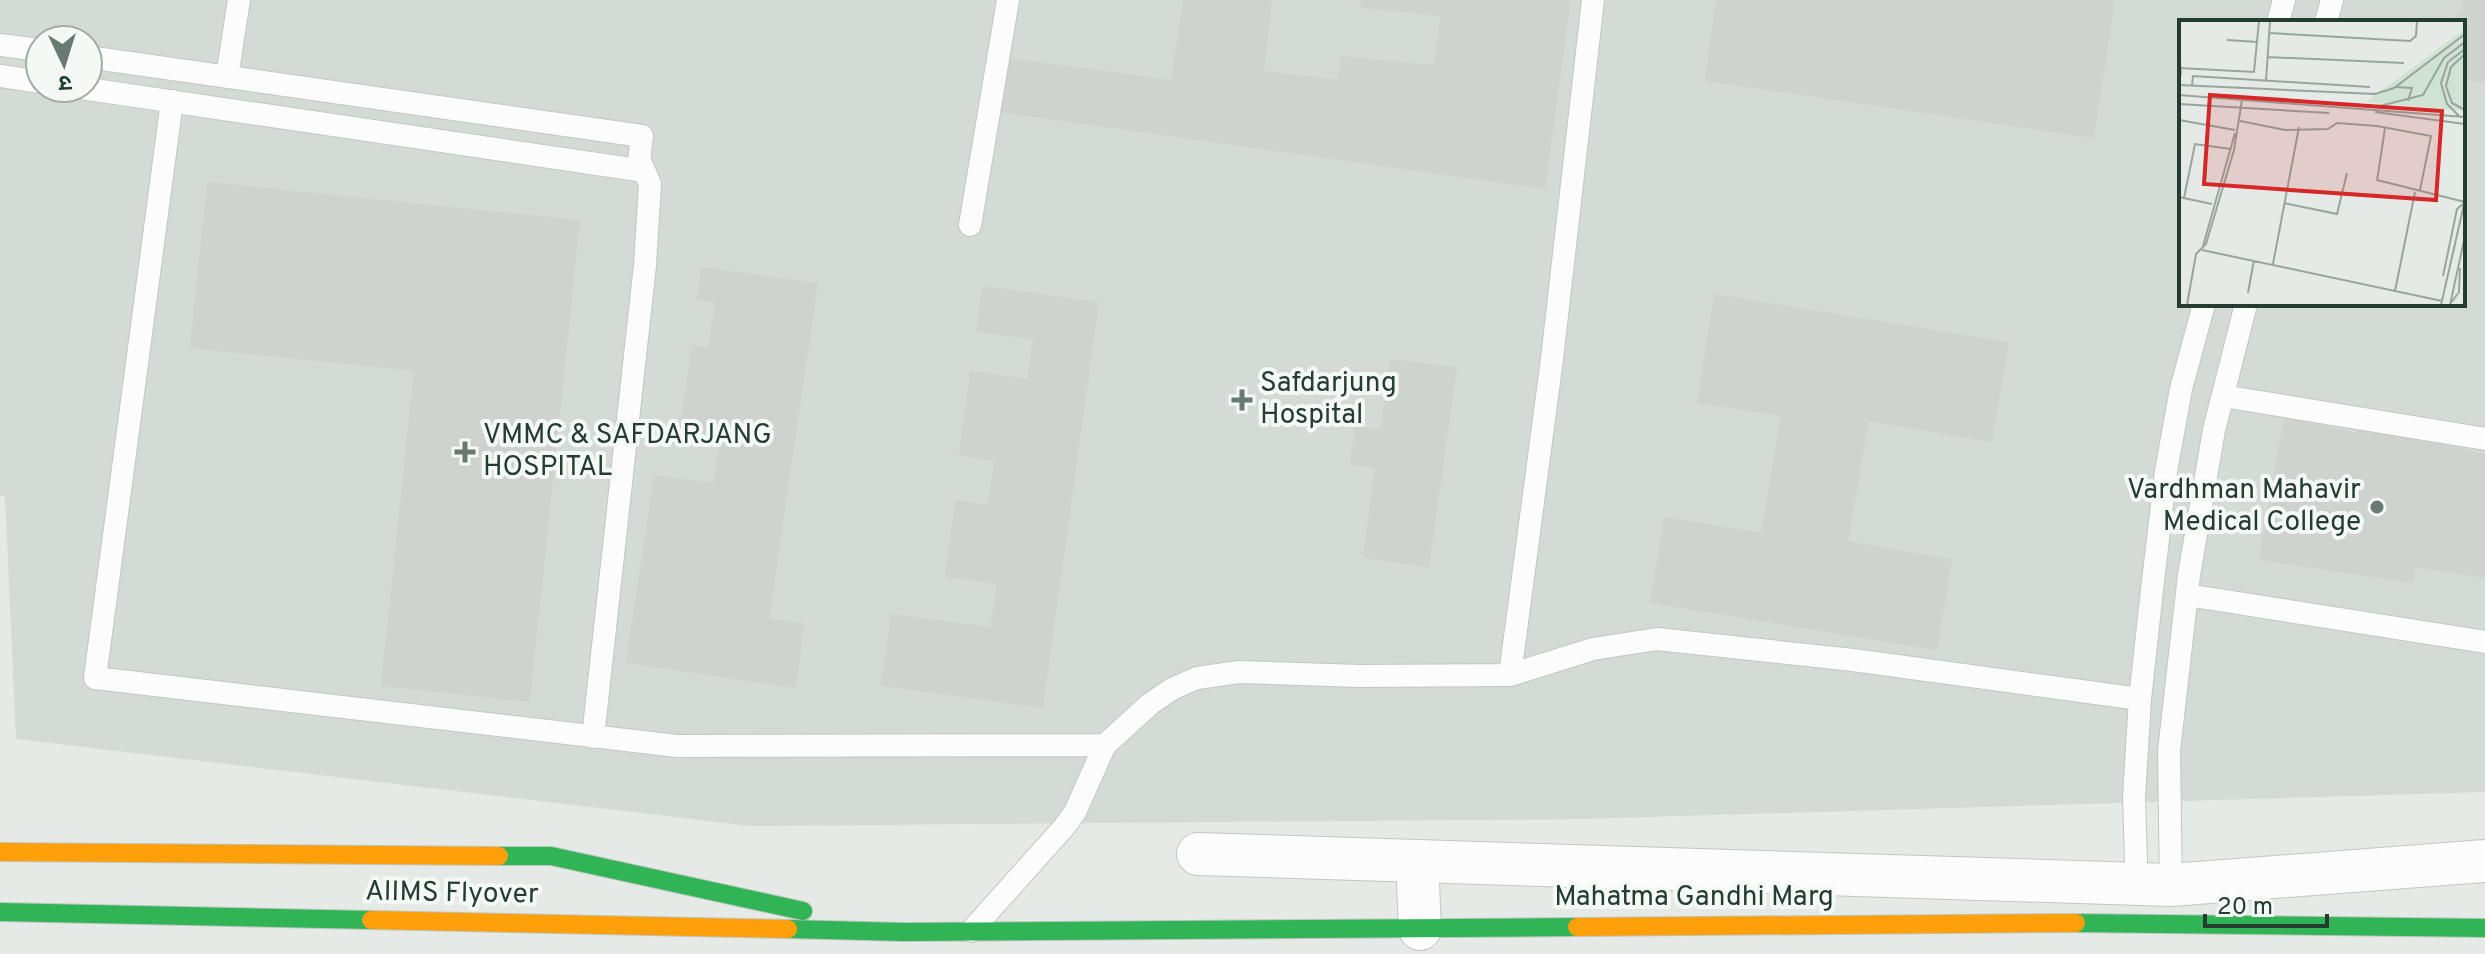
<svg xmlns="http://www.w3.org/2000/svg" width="2485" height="954" viewBox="0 0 2485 954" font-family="Overpass,'Noto Sans Devanagari',sans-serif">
	<rect width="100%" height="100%" fill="#e5eae7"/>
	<path fill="#d4dbd6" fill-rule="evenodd" d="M0 0H2485V792L1583 819 750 826 16 739 5 496H0ZM2181 22H2463V304H2181ZM40 40H88V88H40Z"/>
	<path fill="#ced3d0" stroke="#ced3d0" stroke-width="2" d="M1184 0H1271L1263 72 1339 81 1342 57 1435 66 1441 15 1361 7 1362 0H1570L1544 188 999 111 1009 59 1172 81Z
		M1717 0H2114L2093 137 1706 80Z
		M2462 0H2485V82L2463 79V22H2449L2464 12Z
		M208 183 579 221 529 701 382 685 415 370 191 347Z
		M702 268 817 284 768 619 803 624 795 687 627 662 655 476 714 484 720 443 679 437 693 346 709 349 716 302 698 299Z
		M983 287 1098 303 1042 707 882 685 892 615 991 628 998 583 946 576 956 501 989 506 995 460 960 455 971 372 1028 380 1034 339 977 331Z
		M1715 295 2008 343 1991 441 1868 420 1847 542 1951 560 1936 649 1651 602 1665 518 1762 534 1782 415 1698 402Z
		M1391 360 1456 368 1428 566 1364 557 1376 467 1351 464 1356 427 1381 431Z
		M2285 418 2357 434 2358 426 2485 455V577L2415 566 2412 582 2260 559Z"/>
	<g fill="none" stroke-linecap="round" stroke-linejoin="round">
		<g stroke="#c2c7c4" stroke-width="24">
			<path id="lane" d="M2278 22 2284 0
				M2326 22 2332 0
				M0 45 40 50
				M0 76 40 82
				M227 77 239 0
				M81 88 638 170 642 136 88 57
				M172 101 95 678 677 746 1105 745 1150 704 1172 689 1197 678 1239 672 1359 676 1510 675 1593 649 1657 639 1853 660 2140 699
				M970 225 1008 0
				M2223 396 2485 439
				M2187 595 2485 642
				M1510 675 1552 359 1593 0
				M593 737 645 265 650 184 639 159
				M2171 891 2169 751 2189 575 2214 430 2246 304
				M2137 893 2134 797 2140 699 2152 590 2166 471 2181 389 2204 304
				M971 931 1065 826 1075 812 1105 745"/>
		</g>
		<g stroke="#c2c7c4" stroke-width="44">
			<path id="street" d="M1198 854 2171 885 2485 861
				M1418 883 1420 929"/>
		</g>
		<g stroke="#bdc6c1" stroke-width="20">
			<path id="fast" d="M499 856H551L803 911
				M0 912 371 920
				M2076 923 2485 928
				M788 929 903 932 1577 927"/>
		</g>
		<g stroke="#bdc6c1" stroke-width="20">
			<path id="slow" d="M0 852 499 856
				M371 920 788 929
				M1577 927 2076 923"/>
		</g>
		<use href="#lane" stroke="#fbfcfb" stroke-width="22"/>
		<use href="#street" stroke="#fbfcfb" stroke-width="42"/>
		<use href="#fast" stroke="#30b455" stroke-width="18"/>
		<use href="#slow" stroke="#ff9f0a" stroke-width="18"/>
	</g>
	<g fill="#687970" stroke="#f4f9f5" stroke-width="3">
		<path d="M1238 388h8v8h8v8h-8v8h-8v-8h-8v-8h8z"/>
		<path d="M461 440h8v8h8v8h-8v8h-8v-8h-8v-8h8z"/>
		<circle cx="2377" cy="507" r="8"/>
	</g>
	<g text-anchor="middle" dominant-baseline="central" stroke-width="8" stroke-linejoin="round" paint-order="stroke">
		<g font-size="28" fill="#253c30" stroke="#f4f9f5" text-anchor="start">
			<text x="1260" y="384">Safdarjung<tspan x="1260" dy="32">Hospital</tspan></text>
			<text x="483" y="436">VMMC &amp; SAFDARJANG<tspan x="483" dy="32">HOSPITAL</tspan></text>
			<text x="2361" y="491" text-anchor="end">Vardhman Mahavir<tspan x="2361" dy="32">Medical College</tspan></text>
		</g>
		<g font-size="28" fill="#253c30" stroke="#f4f9f5">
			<text transform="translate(452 894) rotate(1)">AIIMS Flyover</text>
			<text x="1694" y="898">Mahatma Gandhi Marg</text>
		</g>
	</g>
	<g transform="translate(2179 20)">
		<rect width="286" height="286" fill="#e5eae7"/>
		<path d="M286 9V91L187 82Z" fill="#d0e2d1"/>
		<path fill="none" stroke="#98a49e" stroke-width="2" d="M90 13 231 21 237 16 238 1M48 20 78 22M0 30 2 55M286 34 272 47 267 66 273 83 286 90M88 37 225 43M0 48 75 52 80 1M87 61 91 1M0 65 196 74 215 68 286 14M13 66 14 56 191 67M217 67 233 68 229 81M0 75 286 97M0 84 150 93M201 86 244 75 265 38 286 22M196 92 286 104M280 96 268 84 262 63 269 42 286 29M0 100 56 110M61 101 106 110 149 109 158 103 198 106 252 116 241 170M198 160 286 182M198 161 206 108M0 177 33 184M5 178 16 124 52 129M105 183 158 194 168 153M24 226 56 113M23 230 263 281M94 244 120 107M264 256 278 189 284 184M216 271 236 172M69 273 75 240M272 283 280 272 281 248M8 285 17 234 27 224 55 130 63 80M262 285 286 180M271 285 286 216"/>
		<path fill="#d62828" fill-opacity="0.15" stroke="#d62828" stroke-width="4" d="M31 75 263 91 257 180 25 164Z"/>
		<rect width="286" height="286" fill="none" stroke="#253c30" stroke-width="4"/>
	</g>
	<g transform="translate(64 64) rotate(176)"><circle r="38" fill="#f4f9f5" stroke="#a1ada6" stroke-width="2"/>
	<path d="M0-6L14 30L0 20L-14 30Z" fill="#687970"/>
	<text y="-12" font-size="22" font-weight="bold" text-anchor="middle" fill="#253c30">उ</text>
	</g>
	<path d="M2205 914v12h122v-12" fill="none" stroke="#253c30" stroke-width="4"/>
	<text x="2217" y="914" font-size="24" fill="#253c30" stroke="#f4f9f5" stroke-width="6" paint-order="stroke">20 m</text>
</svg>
